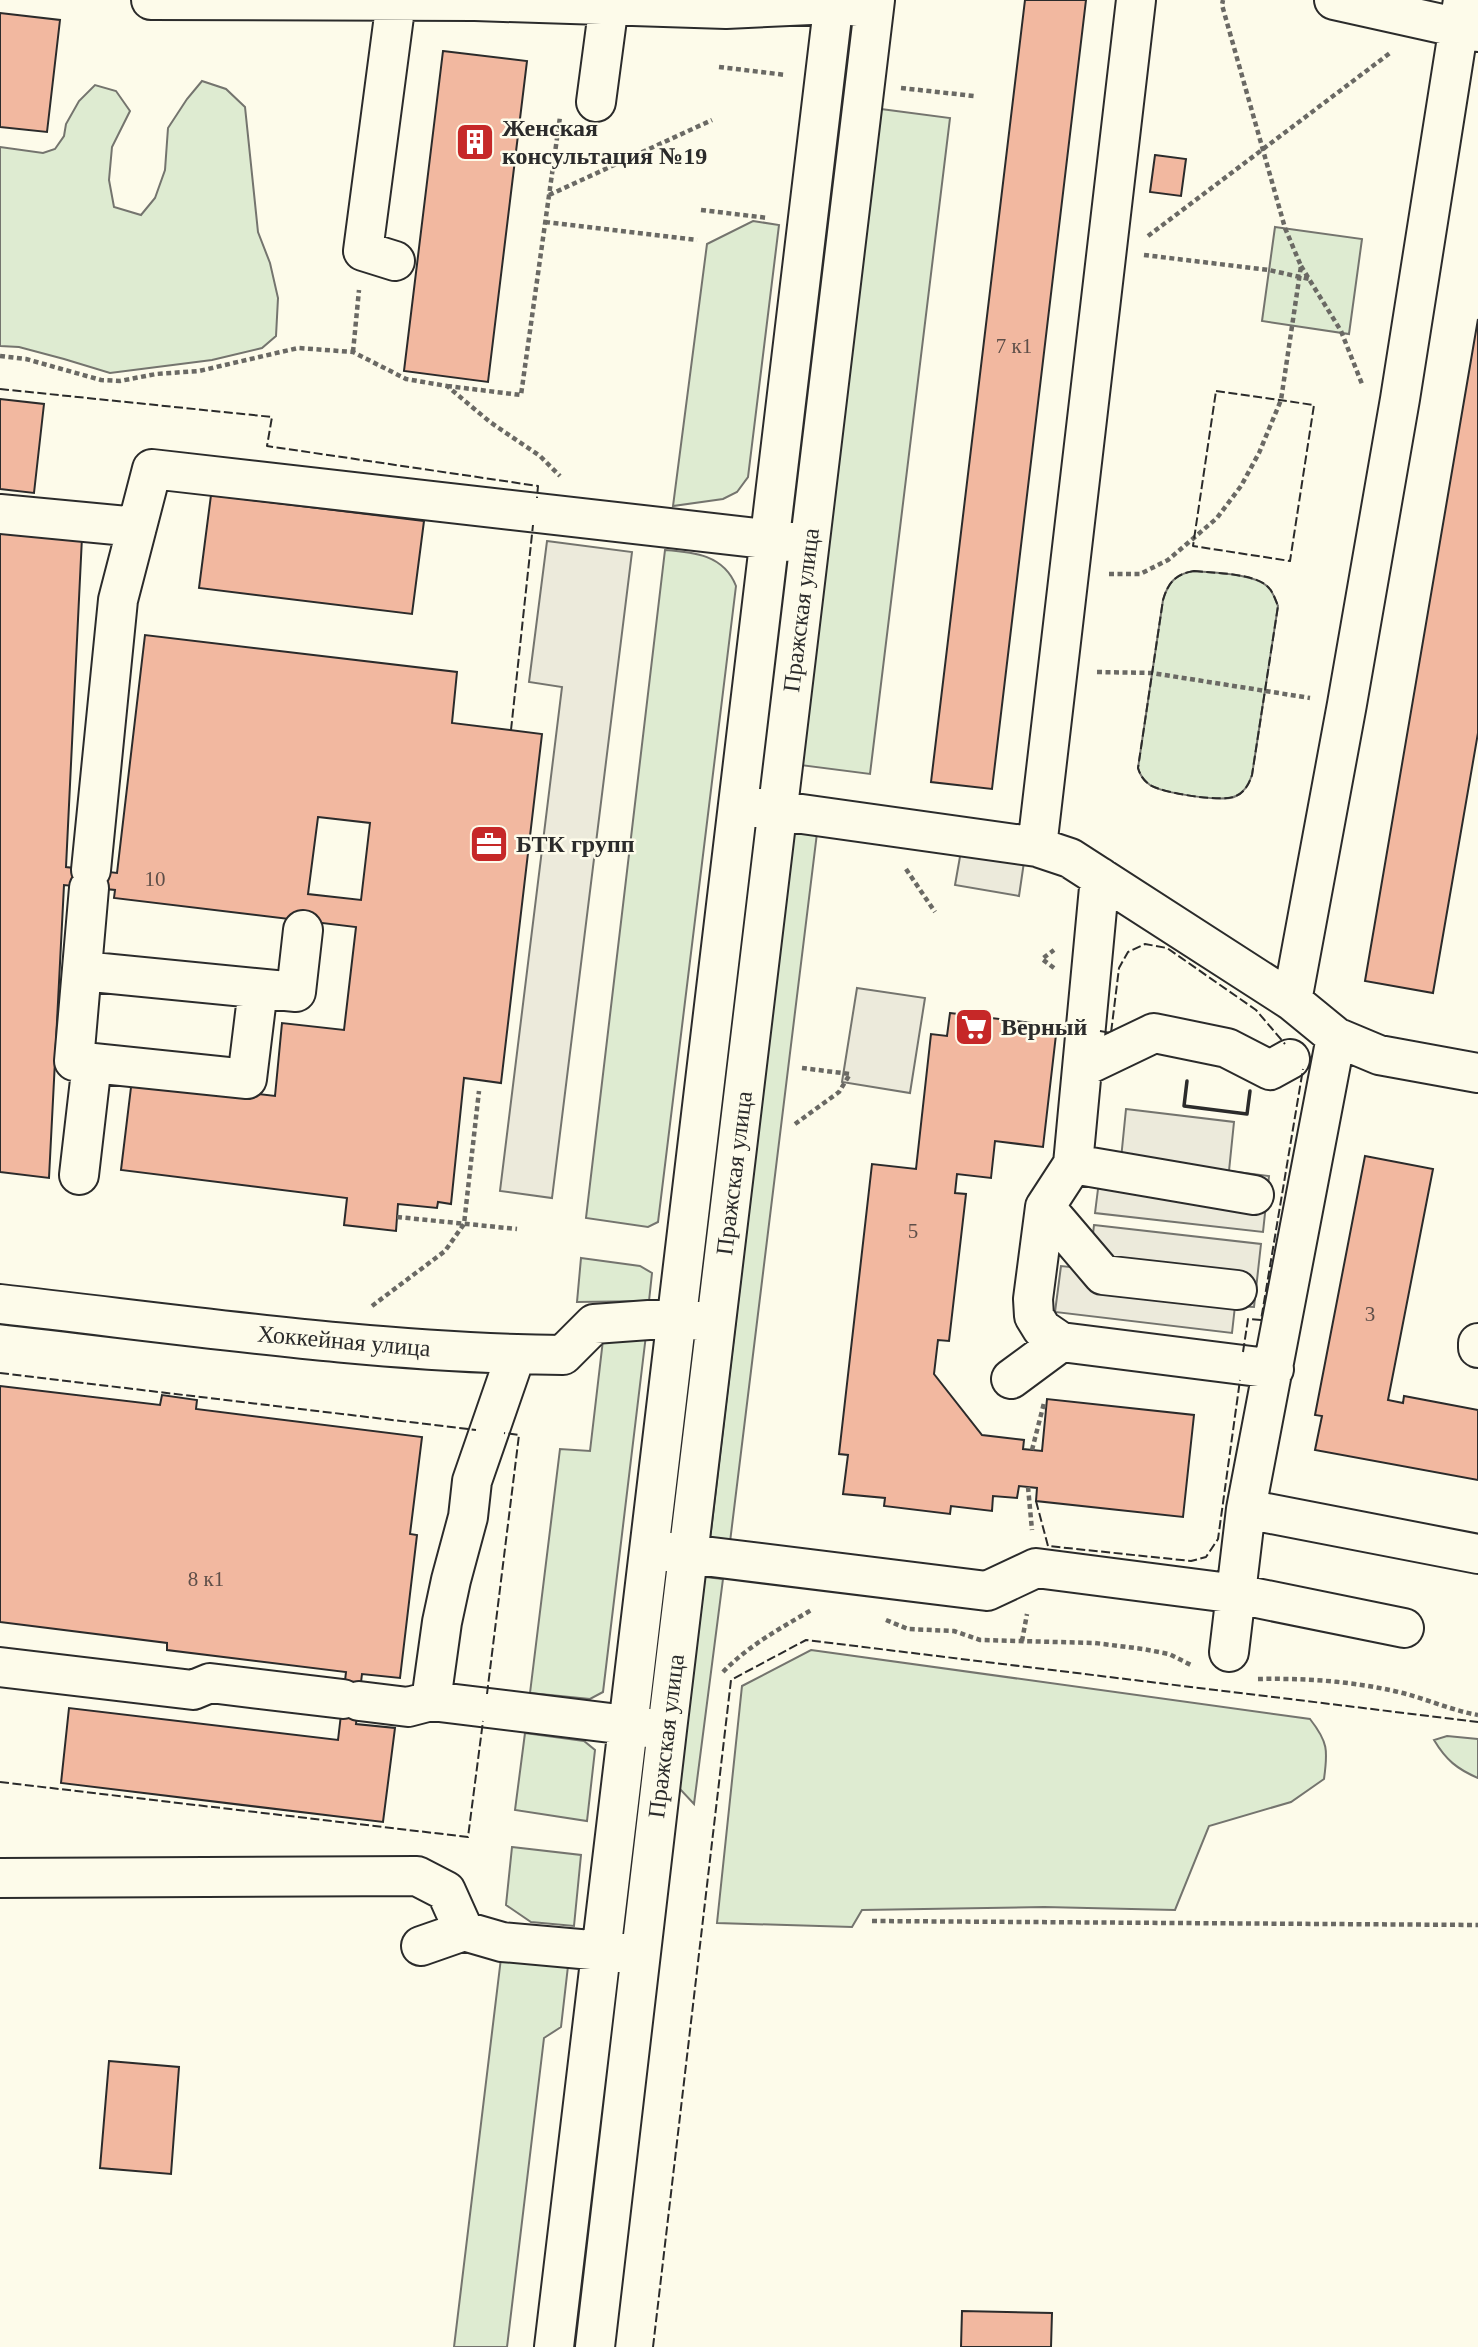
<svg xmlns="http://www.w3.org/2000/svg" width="1478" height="2347" viewBox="0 0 1478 2347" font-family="Georgia,serif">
	<rect width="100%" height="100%" fill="#fdfbea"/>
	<path fill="#deebd1" stroke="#74746e" stroke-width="2" d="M202 81 226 89 245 107 258 232 270 263 278 298 276 336 262 348 212 360 110 373 64 359 19 347 0 346V147L43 153 55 149 64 136 66 124 79 101 95 85 116 91 130 111 112 147 109 180 114 207 141 215 155 198 165 170 168 128 187 99Z
		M881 109 950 118 870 774 800 765Z
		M753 221 779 225 748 477 737 492 723 499 673 506 707 244Z
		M1275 227 1362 239 1349 334 1262 321Z
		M665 550C694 552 724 555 736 586L658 1222 648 1227 586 1218Z
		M1194 571C1212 573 1253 573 1267 586 1273 591 1275 599 1278 606L1252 775C1249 784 1245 792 1236 796 1223 803 1163 793 1150 785 1144 781 1140 775 1138 768L1163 600C1168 583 1175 574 1194 571Z
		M794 829 817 833 730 1542 710 1539Z
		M581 1258 640 1266 652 1273 649 1301 577 1302Z
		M646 1335 603 1692 590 1699 530 1693 560 1449 590 1451 603 1340Z
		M705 1577 723 1579 694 1804 679 1788Z
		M811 1650 1310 1719C1328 1742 1328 1750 1324 1779L1291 1802 1209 1826 1175 1910 1044 1907 862 1910 852 1927 717 1923 742 1686Z
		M525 1733 584 1741 595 1750 587 1821 515 1810Z
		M1447 1736 1478 1739V1778C1457 1769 1446 1760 1434 1740Z
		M512 1847 581 1855 574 1926 531 1922 506 1905Z
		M501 1958 568 1966 561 2027 544 2038 507 2347H454Z"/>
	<path fill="#eceadb" stroke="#74746e" stroke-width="2" d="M547 541 632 552 552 1198 500 1191 562 687 529 682Z
		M961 851 1024 862 1019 896 955 885Z
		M857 988 925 998 910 1093 842 1082Z
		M1126 1109 1234 1122 1229 1171 1269 1176 1263 1232 1095 1213 1102 1157 1121 1159Z
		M1094 1225 1261 1244 1254 1307 1235 1306 1232 1333 1055 1312 1061 1266 1089 1269Z"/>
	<path fill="#f2b8a0" stroke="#2b2b2b" stroke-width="2" fill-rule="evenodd" d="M1025 0H1086L992 789 931 782Z
		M0 13 60 20 47 132 0 127Z
		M443 51 527 61 488 382 404 371Z
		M1155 155 1186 159 1181 196 1150 192Z
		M1478 319V733L1433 993 1365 981Z
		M0 399 44 404 34 493 0 489Z
		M211 495 424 521 412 614 199 588Z
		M0 533 82 537 66 867 117 873 145 635 457 672 452 723 542 734 501 1083 464 1078 451 1204 438 1202 437 1208 398 1204 396 1231 344 1225 347 1198 121 1170 132 1079 275 1096 282 1023 344 1030 356 927 114 898 115 890 64 885 49 1178 0 1172ZM318 817 370 823 361 900 308 894Z
		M950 1013 1057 1026 1043 1147 995 1141 991 1178 957 1174 955 1193 966 1194 949 1341 938 1340 934 1374 982 1435 1024 1440 1023 1449 1042 1451 1047 1399 1194 1415 1183 1517 1036 1501 1037 1488 1019 1486 1017 1498 993 1496 992 1511 951 1506 950 1514 884 1506 885 1498 843 1494 848 1455 839 1454 872 1164 916 1169 931 1034 947 1036Z
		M1365 1156 1433 1169 1388 1400 1403 1403 1404 1396 1478 1410V1480L1315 1450 1322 1416 1315 1415Z
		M0 1386 160 1405 162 1395 197 1400 196 1409 422 1437 410 1534 417 1535 400 1678 362 1674 356 1724 395 1728 383 1822 61 1783 69 1708 338 1740 346 1672 167 1650V1643L0 1622Z
		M109 2061 179 2067 171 2174 100 2168Z
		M962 2311 1052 2313 1051 2347H961Z"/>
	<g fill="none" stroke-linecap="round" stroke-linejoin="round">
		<g stroke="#2b2b2b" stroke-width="42">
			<path id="minor" d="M151 0 475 1 726 9 833 4 859 7
				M1334 0 1478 32
				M596 102 609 4
				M395 261 363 251 396 1
				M0 514 137 527
				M752 807 1037 847 1070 858 1292 1001 1336 1037 1379 1055 1478 1073
				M1037 847 1136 0
				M91 870 118 600 152 469 792 542
				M89 888 74 1061 247 1079 258 989
				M82 971 296 992 303 930
				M1292 1001 1347 704 1400 399 1463 0
				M1336 1037 1246 1509 1478 1554
				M1083 1067 1154 1033 1227 1048 1270 1070 1290 1059
				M1073 1164 1254 1195
				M79 1175 92 1063
				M1045 1207 1103 1275 1237 1290
				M0 1304C187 1325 375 1353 563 1355L594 1324 676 1318 700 1321
				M1061 1342 1042 1329 1034 1316 1033 1299 1045 1207 1073 1164 1100 877
				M1478 1343V1348
				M1011 1379 1061 1342 1274 1369
				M663 1551 987 1591 1036 1568 1237 1594 1404 1628
				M1229 1652 1246 1509
				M0 1667 193 1690 210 1683 343 1699
				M359 1701 408 1707 431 1701 651 1728
				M431 1701 442 1622 451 1580 468 1517 472 1481 516 1354
				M0 1878 417 1876 446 1891 464 1931
				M421 1946 464 1931 502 1942 625 1953
				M554 2347 834 0
				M595 2347 667 1730 875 0"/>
		</g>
		<path stroke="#6a6964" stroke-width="4.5" stroke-dasharray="5 3.5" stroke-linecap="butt" d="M719 67 786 75
			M901 88 974 96
			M549 195 712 120
			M701 210 768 218
			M545 222 697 240
			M1148 236 1390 53
			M1144 255 1269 270 1309 279
			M1301 266 1341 331 1362 384
			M353 352 359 290
			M0 356 26 359 101 380 120 381 156 374 199 371 298 348 353 352 406 379 447 386 490 422 540 456 560 476
			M447 386 521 395 560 117
			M1109 574H1140L1168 560 1217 518 1241 486 1259 453 1281 400 1301 266 1285 228 1222 5 1223 0
			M1097 672 1152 673 1310 698
			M906 869 935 912
			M1054 968 1042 959 1054 950
			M795 1124 839 1092 850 1074 802 1068
			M397 1217 517 1229
			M372 1306 445 1251 464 1224 479 1091
			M1032 1450 1044 1403
			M1028 1487 1032 1530
			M886 1620 908 1629 954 1631 980 1640 1095 1643 1143 1649 1169 1654 1193 1666
			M1022 1641 1027 1614
			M723 1672C749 1645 781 1628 813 1609
			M1258 1679C1302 1678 1350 1681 1394 1691 1423 1697 1449 1710 1478 1715
			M872 1921 1478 1925"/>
		<use href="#minor" stroke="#fdfbea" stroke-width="38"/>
		<path stroke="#2b2b2b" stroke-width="2" stroke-dasharray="9 3.5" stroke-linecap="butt" d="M0 389 272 417 267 446 538 486 537 498
			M1216 391 1314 405 1290 561 1193 546Z
			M1194 571C1212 573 1253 573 1267 586 1273 591 1275 599 1278 606L1252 775C1249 784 1245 792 1236 796 1223 803 1163 793 1150 785 1144 781 1140 775 1138 768L1163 600C1168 583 1175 574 1194 571Z
			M511 730 533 525
			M1100 1031 1111 1033 1119 968 1128 952 1145 944 1167 948 1256 1010 1285 1044
			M1243 1352 1248 1319 1261 1320 1303 1069
			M0 1373 476 1430
			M1036 1501 1048 1546 1191 1561 1206 1557 1218 1539 1240 1380
			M487 1694 519 1435 504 1433
			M0 1782 468 1837 483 1721
			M653 2347 731 1680 806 1640 1478 1722"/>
		<path stroke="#2b2b2b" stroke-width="3.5" d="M1187 1081 1184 1106 1247 1114 1250 1091"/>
	</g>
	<defs>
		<g id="building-square" transform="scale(2.0125)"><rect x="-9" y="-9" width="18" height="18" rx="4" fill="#c62828" stroke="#fdfbea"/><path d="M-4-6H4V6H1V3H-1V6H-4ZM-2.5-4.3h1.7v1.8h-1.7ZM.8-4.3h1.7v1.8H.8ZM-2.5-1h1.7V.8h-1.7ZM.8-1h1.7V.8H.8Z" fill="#fff"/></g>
		<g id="office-square" transform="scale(2.0125)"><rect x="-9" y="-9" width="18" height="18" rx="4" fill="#c62828" stroke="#fdfbea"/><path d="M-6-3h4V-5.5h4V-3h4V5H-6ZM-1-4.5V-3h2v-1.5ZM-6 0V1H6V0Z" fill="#fff"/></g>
		<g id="supermarket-square" transform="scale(2.0125)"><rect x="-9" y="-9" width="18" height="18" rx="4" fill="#c62828" stroke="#fdfbea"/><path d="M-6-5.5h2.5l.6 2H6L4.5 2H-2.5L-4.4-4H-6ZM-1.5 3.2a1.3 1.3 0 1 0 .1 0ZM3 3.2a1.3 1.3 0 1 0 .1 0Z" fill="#fff"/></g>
	</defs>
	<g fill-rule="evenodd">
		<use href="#building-square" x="475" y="142"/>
		<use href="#office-square" x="489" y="844"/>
		<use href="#supermarket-square" x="974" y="1027"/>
	</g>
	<g text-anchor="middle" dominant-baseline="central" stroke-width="5" stroke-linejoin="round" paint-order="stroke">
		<g font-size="21" fill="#5d4e48">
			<text x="1014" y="346">7 к1</text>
			<text x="155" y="879">10</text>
			<text x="913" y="1231">5</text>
			<text x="1370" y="1314">3</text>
			<text x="206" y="1579">8 к1</text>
		</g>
		<g font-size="24" font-weight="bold" fill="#2b2b2b" stroke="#fdfbea" text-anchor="start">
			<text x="502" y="128">Женская<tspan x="502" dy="28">консультация №19</tspan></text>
			<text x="516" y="844">БТК групп</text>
			<text x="1001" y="1027">Верный</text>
		</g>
		<g font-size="24" fill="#2b2b2b" stroke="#fdfbea">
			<text transform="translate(801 610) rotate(-83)">Пражская улица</text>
			<text transform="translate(734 1173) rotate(-83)">Пражская улица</text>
			<text transform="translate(344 1341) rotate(5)">Хоккейная улица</text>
			<text transform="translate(666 1736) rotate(-83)">Пражская улица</text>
		</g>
	</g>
</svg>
